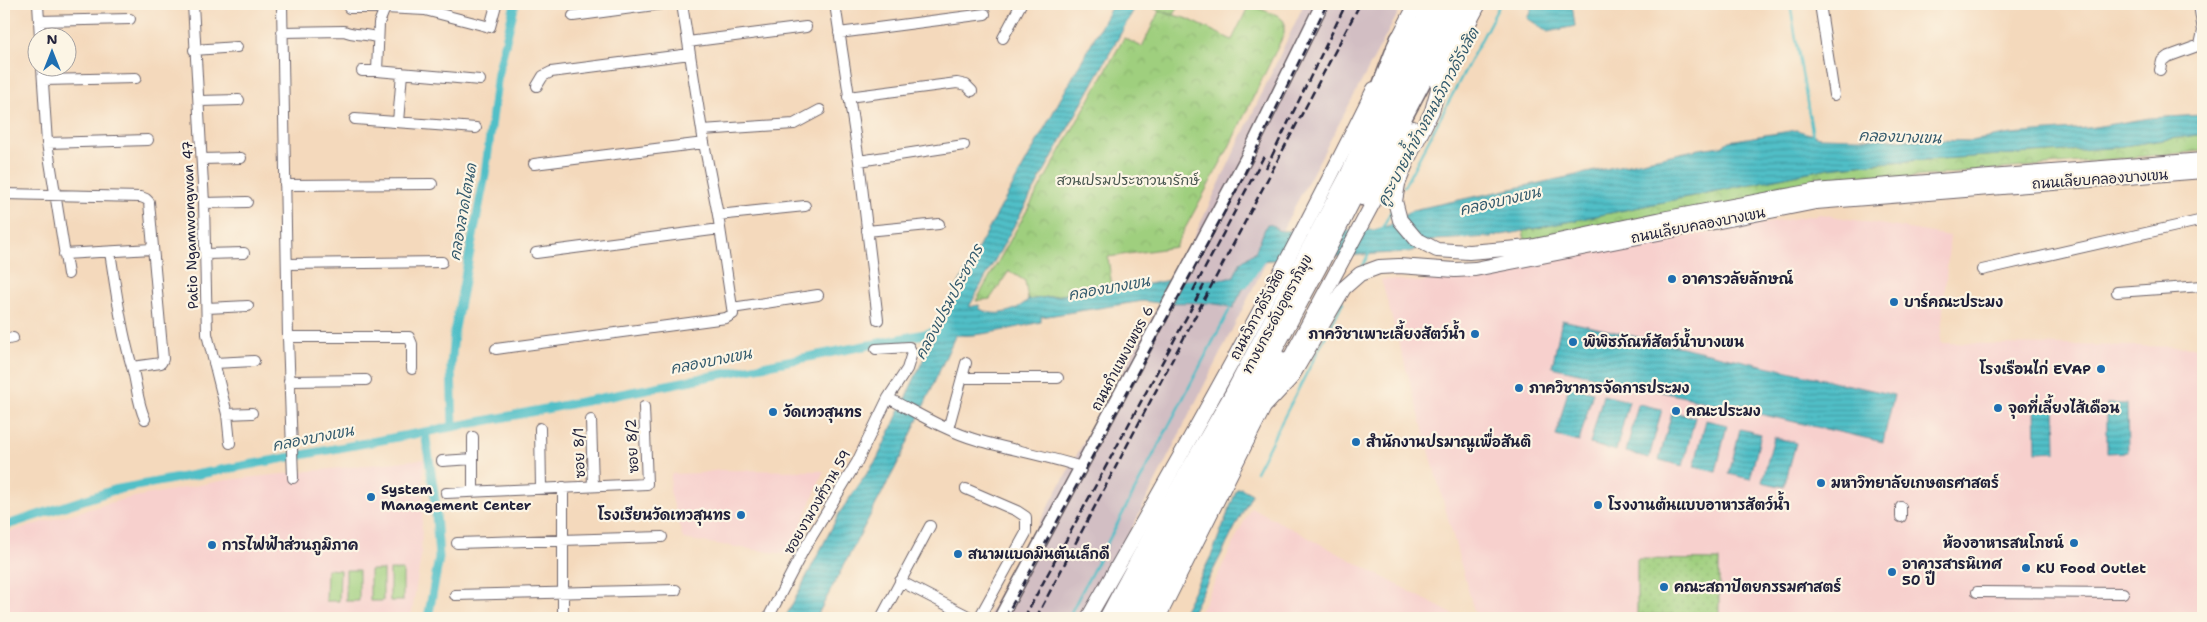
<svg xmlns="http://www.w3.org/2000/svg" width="2207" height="622" viewBox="0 0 2207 622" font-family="'Shantell Sans','Playpen Sans Thai',sans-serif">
	<defs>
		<pattern id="grass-dots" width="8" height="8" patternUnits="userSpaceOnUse" patternTransform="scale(1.25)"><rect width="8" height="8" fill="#9fcf7e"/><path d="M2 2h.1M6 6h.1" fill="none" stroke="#89b16e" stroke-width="1.8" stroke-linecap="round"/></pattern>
		<pattern id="park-crowns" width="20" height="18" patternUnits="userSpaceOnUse" patternTransform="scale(1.25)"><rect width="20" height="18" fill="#9fcf7e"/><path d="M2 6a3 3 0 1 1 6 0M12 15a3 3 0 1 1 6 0" fill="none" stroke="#89b16e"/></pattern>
		<pattern id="water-rules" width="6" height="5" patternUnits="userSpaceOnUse" patternTransform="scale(1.25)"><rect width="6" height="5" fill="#51bfc7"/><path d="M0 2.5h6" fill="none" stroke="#439ba3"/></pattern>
	</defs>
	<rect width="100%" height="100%" fill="#fcf5e5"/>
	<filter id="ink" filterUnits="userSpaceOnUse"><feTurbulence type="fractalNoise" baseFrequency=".02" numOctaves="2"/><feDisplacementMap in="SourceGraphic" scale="10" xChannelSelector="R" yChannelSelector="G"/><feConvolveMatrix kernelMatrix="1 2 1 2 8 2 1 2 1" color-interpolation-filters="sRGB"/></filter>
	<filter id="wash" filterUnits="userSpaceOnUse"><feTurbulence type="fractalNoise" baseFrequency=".0096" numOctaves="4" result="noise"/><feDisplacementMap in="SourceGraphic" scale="20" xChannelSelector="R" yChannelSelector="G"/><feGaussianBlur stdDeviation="1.12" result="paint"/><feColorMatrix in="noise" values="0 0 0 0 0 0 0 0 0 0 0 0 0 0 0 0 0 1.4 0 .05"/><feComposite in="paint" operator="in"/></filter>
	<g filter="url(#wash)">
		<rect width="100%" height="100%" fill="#f4d9bc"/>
		<path fill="#f7d0cd" d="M1820 214 1950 236 1940 343 2203 347V618H1476L1381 279 1419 282Z
			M424 459 421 557 411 618H4V533L124 499 226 480Z
			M719 470 824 471 789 555 683 539 670 491 671 474 701 473Z
			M1251 507 1460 618H1197Z"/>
		<path fill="#d2bec3" d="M1304 4H1403L1288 219 1120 552 1080 618H987L1177 273Z"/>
		<path fill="url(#grass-dots)" stroke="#60785c" d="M1147 4H1180L1174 15 1159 11Z
			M1637 559 1719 560V614L1637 615Z"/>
		<path fill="url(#park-crowns)" stroke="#60785c" d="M1249 5 1277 15 1284 21V34L1228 149 1175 247 1108 257 1112 287 1028 300 1025 281 1009 271 990 299 976 301 1124 38 1142 47 1159 11 1188 19 1232 40Z
			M2203 134V151L1880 180 1526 244 1523 231 1828 168 1877 163 2109 148Z"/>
		<path fill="#9fcf7e" stroke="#60785c" d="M327 569 340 570 339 601H326Z
			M346 570H359V601H346Z
			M370 570H383V601H370Z
			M390 570H403V601H390Z"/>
		<path fill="url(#water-rules)" stroke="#3a7081" d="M1113 4H1137L969 307 979 305 980 309C996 318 1015 312 1028 300L1132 285V287L1170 280 1226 279 1234 276 1240 263 1255 252 1267 224 1275 226 1277 230 1281 231 1374 230 1390 225 1412 210 1699 149 1721 146 1729 141 1796 130 1820 137 1971 141 2011 134 2088 128 2150 118 2203 115V134L2110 148 1877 163 1828 168 1523 231 1490 237 1434 240 1410 252 1258 261 1233 308C1204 298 1173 306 1143 301L1041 317V322C1026 325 968 340 956 334L900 459 816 618H785L840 512 877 459 931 343 939 319Z
			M1524 4H1572L1575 26 1548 32 1527 18 1532 9Z
			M1562 320 1894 395 1883 442 1552 367Z
			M1569 386 1593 392 1579 442 1556 436Z
			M1603 395 1629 401 1616 451 1590 444Z
			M2035 403H2055L2056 451 2036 452Z
			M1638 404 1662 409 1649 458 1626 452Z
			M2107 404H2127L2128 452 2107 453Z
			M1672 412 1695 417 1683 466 1659 460Z
			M1706 420 1727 425 1716 472 1694 467Z
			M1740 429 1761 434 1750 479 1729 474Z
			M1774 437 1796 443 1784 487 1762 482Z
			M1241 488 1252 494 1189 618H1180L1212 554 1237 489Z"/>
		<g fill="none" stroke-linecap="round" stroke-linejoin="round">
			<path stroke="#51bfc7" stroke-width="2.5" d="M1790 4 1813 137
				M1404 187 1500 4
				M1382 229 1392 209
				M1361 269 1369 253
				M1256 472 1343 302
				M1068 618 1232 305"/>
			<path stroke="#51bfc7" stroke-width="9" d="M1245 283 1265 252
				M453 427 451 367 454 333 485 175 498 73 515 4
				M425 432 435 499 439 558 428 618
				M4 526 114 490 505 417 945 330"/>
		</g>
	</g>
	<g filter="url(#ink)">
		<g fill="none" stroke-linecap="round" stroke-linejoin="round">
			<g stroke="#6c6268" stroke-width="12">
				<path id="minor" d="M38 4 40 38
					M193 4 204 203 207 334 227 414 230 443
					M282 4 288 337 293 478
					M835 4 859 161 878 320
					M1820 4 1834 95
					M349 8H385
					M573 16 662 4
					M39 21 130 19
					M282 32 344 31C355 36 366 33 378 38
					M839 33 985 14
					M1003 38 1021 4
					M688 42 806 27
					M194 50 237 47
					M42 68 47 143 68 274
					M2160 70 2162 61 2167 57 2200 45 2203 31 2199 4
					M362 71H377
					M43 80 136 78
					M480 80 377 71 379 23 385 8 425 10 490 27 496 5
					M537 86 543 76 551 72 690 54
					M848 97 957 83 966 85 972 91
					M199 101 239 100
					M355 119 476 128
					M398 122 402 73
					M702 130 794 124 820 110
					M47 143 148 140
					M202 159 241 158
					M859 161 964 145
					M534 164 704 143
					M285 185 432 184
					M4 194 141 197 146 199 149 202 163 359 161 363 132 367
					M204 203 247 202
					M718 215 805 206
					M867 231 939 224
					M110 252C116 290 121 329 132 367 137 384 137 402 145 419
					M536 253 720 229
					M64 254 152 249
					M205 254 244 253
					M287 264 442 262
					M1982 270 2203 220
					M2117 292 2203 286
					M207 308 248 306
					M732 308 818 295
					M288 337H409L412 344V369
					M4 340 13 338
					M496 349 726 318 733 314 718 215 704 143 682 4
					M214 363 254 361
					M963 378H1058
					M289 381 366 380
					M888 398C917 413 946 431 977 440 1012 450 1047 456 1081 467
					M227 414 252 413
					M591 420 593 486
					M540 428 541 488
					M948 429 966 363
					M473 437V491
					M442 461 473 459
					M563 487V618
					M966 489 1017 511 1026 517V533L979 618
					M446 493 647 484 644 407
					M1901 507V517
					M457 543 662 537
					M900 581 972 618
					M1977 592 2123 593
					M455 595 676 590
					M768 618 803 551 857 462 888 398 907 369 912 353 909 347 876 349
					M881 618 930 526"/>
			</g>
			<g stroke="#6c6268" stroke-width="15">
				<path id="tertiary" d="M1000 618 1247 157 1322 4"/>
			</g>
			<g stroke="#6c6268" stroke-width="16">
				<path id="secondary" d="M1394 47 1416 4
					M1442 74 1432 111 1408 159 1398 184 1395 201 1400 220 1416 239 1437 250 1469 252 1530 247 1662 219 1814 191 2203 160
					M1437 83 1479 4
					M1264 407 1291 378 1344 288 1360 274 1379 267 1399 266 1455 270 1475 269 1816 202 2203 171
					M1088 618C1188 444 1286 269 1374 89
					M1158 618 1264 407 1413 128"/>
			</g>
			<g stroke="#6c6268" stroke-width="19">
				<path id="trunk" d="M1451 47 1468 22
					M1374 103 1399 38
					M1362 197 1463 4
					M1147 618 1278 358"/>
			</g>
			<g stroke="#6c6268" stroke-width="21">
				<path id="motorway" d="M1109 618 1159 525 1234 395 1350 175 1386 95 1434 4
					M1129 618 1321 259 1450 4"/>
			</g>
			<use href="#minor" stroke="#fff" stroke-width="10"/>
			<use href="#tertiary" stroke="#fff" stroke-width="12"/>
			<use href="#secondary" stroke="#fff" stroke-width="14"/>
			<use href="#trunk" stroke="#fff" stroke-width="16"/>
			<use href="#motorway" stroke="#fff" stroke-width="19"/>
			<path stroke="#22223b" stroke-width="2.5" stroke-dasharray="8 4" stroke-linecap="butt" d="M1266 168 1346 4
				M1193 291 1264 156
				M1005 618 1238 187 1327 4
				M1024 618 1204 285
				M1036 618 1360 4"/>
		</g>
	</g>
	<g fill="#1f6fb2" stroke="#fcf5e5" stroke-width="2">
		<circle cx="1672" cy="279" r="5"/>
		<circle cx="1894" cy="302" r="5"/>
		<circle cx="1475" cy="334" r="5"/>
		<circle cx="1573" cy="342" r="5"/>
		<circle cx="2101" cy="369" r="5"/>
		<circle cx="1519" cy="388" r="5"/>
		<circle cx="1998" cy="408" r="5"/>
		<circle cx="1676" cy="411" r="5"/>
		<circle cx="773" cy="412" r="5"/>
		<circle cx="1356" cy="442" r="5"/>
		<circle cx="1821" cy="483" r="5"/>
		<circle cx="371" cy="497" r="5"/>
		<circle cx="1598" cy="505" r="5"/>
		<circle cx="741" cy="515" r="5"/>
		<circle cx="2074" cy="543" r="5"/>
		<circle cx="212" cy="545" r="5"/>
		<circle cx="958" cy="554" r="5"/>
		<circle cx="2026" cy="568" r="5"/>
		<circle cx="1892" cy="572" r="5"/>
		<circle cx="1664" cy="587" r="5"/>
	</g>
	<g text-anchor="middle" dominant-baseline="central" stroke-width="4.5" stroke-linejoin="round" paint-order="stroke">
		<g font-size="14" fill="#22223b" stroke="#fcf5e5">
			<text transform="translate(2100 179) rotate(-4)">ถนนเลียบคลองบางเขน</text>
			<text transform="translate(190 225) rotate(-92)">Patio Ngamwongwan 47</text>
			<text transform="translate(1698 225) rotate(-11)">ถนนเลียบคลองบางเขน</text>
			<text transform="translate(1257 314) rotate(-62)">ถนนวิภาวดีรังสิต</text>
			<text transform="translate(1277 314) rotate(-62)">ทางยกระดับอุตราภิมุข</text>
			<text transform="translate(1122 358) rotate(-62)">ถนนกำแพงเพชร 6</text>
			<text transform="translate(632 446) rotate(-93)">ซอย 8/2</text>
			<text transform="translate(579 453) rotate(-92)">ซอย 8/1</text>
			<text transform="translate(817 502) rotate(-60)">ซอยงามวงศ์วาน 59</text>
		</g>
		<g font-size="14" fill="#48564f" stroke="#fcf5e5">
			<text x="1128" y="180">สวนเปรมประชาวนารักษ์</text>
		</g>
		<g font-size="14" font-weight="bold" fill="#22223b" stroke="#fcf5e5" text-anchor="start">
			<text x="1682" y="279">อาคารวลัยลักษณ์</text>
			<text x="1904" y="302">บาร์คณะประมง</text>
			<text x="1465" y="334" text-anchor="end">ภาควิชาเพาะเลี้ยงสัตว์น้ำ</text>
			<text x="1583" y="342">พิพิธภัณฑ์สัตว์น้ำบางเขน</text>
			<text x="2091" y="369" text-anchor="end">โรงเรือนไก่ EVAP</text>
			<text x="1529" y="388">ภาควิชาการจัดการประมง</text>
			<text x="2008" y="408">จุดที่เลี้ยงไส้เดือน</text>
			<text x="1686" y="411">คณะประมง</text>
			<text x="783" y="412">วัดเทวสุนทร</text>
			<text x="1366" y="442">สำนักงานปรมาณูเพื่อสันติ</text>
			<text x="1831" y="483">มหาวิทยาลัยเกษตรศาสตร์</text>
			<text x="381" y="489">System<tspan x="381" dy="16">Management Center</tspan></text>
			<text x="1608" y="505">โรงงานต้นแบบอาหารสัตว์น้ำ</text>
			<text x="731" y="515" text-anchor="end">โรงเรียนวัดเทวสุนทร</text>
			<text x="2064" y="543" text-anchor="end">ห้องอาหารสหโภชน์</text>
			<text x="222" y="545">การไฟฟ้าส่วนภูมิภาค</text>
			<text x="968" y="554">สนามแบดมินตันเล็กดี</text>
			<text x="1902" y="564">อาคารสารนิเทศ<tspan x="1902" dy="16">50 ปี</tspan></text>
			<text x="2036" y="568">KU Food Outlet</text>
			<text x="1674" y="587">คณะสถาปัตยกรรมศาสตร์</text>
		</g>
		<g font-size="15" font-style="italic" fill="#32596c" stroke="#fcf5e5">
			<text transform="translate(1428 117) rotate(-62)">คูระบายน้ำข้างถนนวิภาวดีรังสิต</text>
			<text transform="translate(1900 137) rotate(2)">คลองบางเขน</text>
			<text transform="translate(1500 201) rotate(-13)">คลองบางเขน</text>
			<text transform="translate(463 212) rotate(-80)">คลองลาดโตนด</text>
			<text transform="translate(1109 288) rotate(-10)">คลองบางเขน</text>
			<text transform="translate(949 302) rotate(-62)">คลองเปรมประชากร</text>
			<text transform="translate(711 361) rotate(-11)">คลองบางเขน</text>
			<text transform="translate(313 438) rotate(-11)">คลองบางเขน</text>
		</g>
	</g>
	<rect width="2207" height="622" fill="none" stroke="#fcf5e5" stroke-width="20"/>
	<g transform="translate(52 52)"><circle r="24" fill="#fcf5e5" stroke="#a5a1a1"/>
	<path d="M0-4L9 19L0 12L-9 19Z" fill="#1f6fb2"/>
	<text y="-8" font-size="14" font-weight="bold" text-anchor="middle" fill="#22223b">N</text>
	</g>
</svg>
